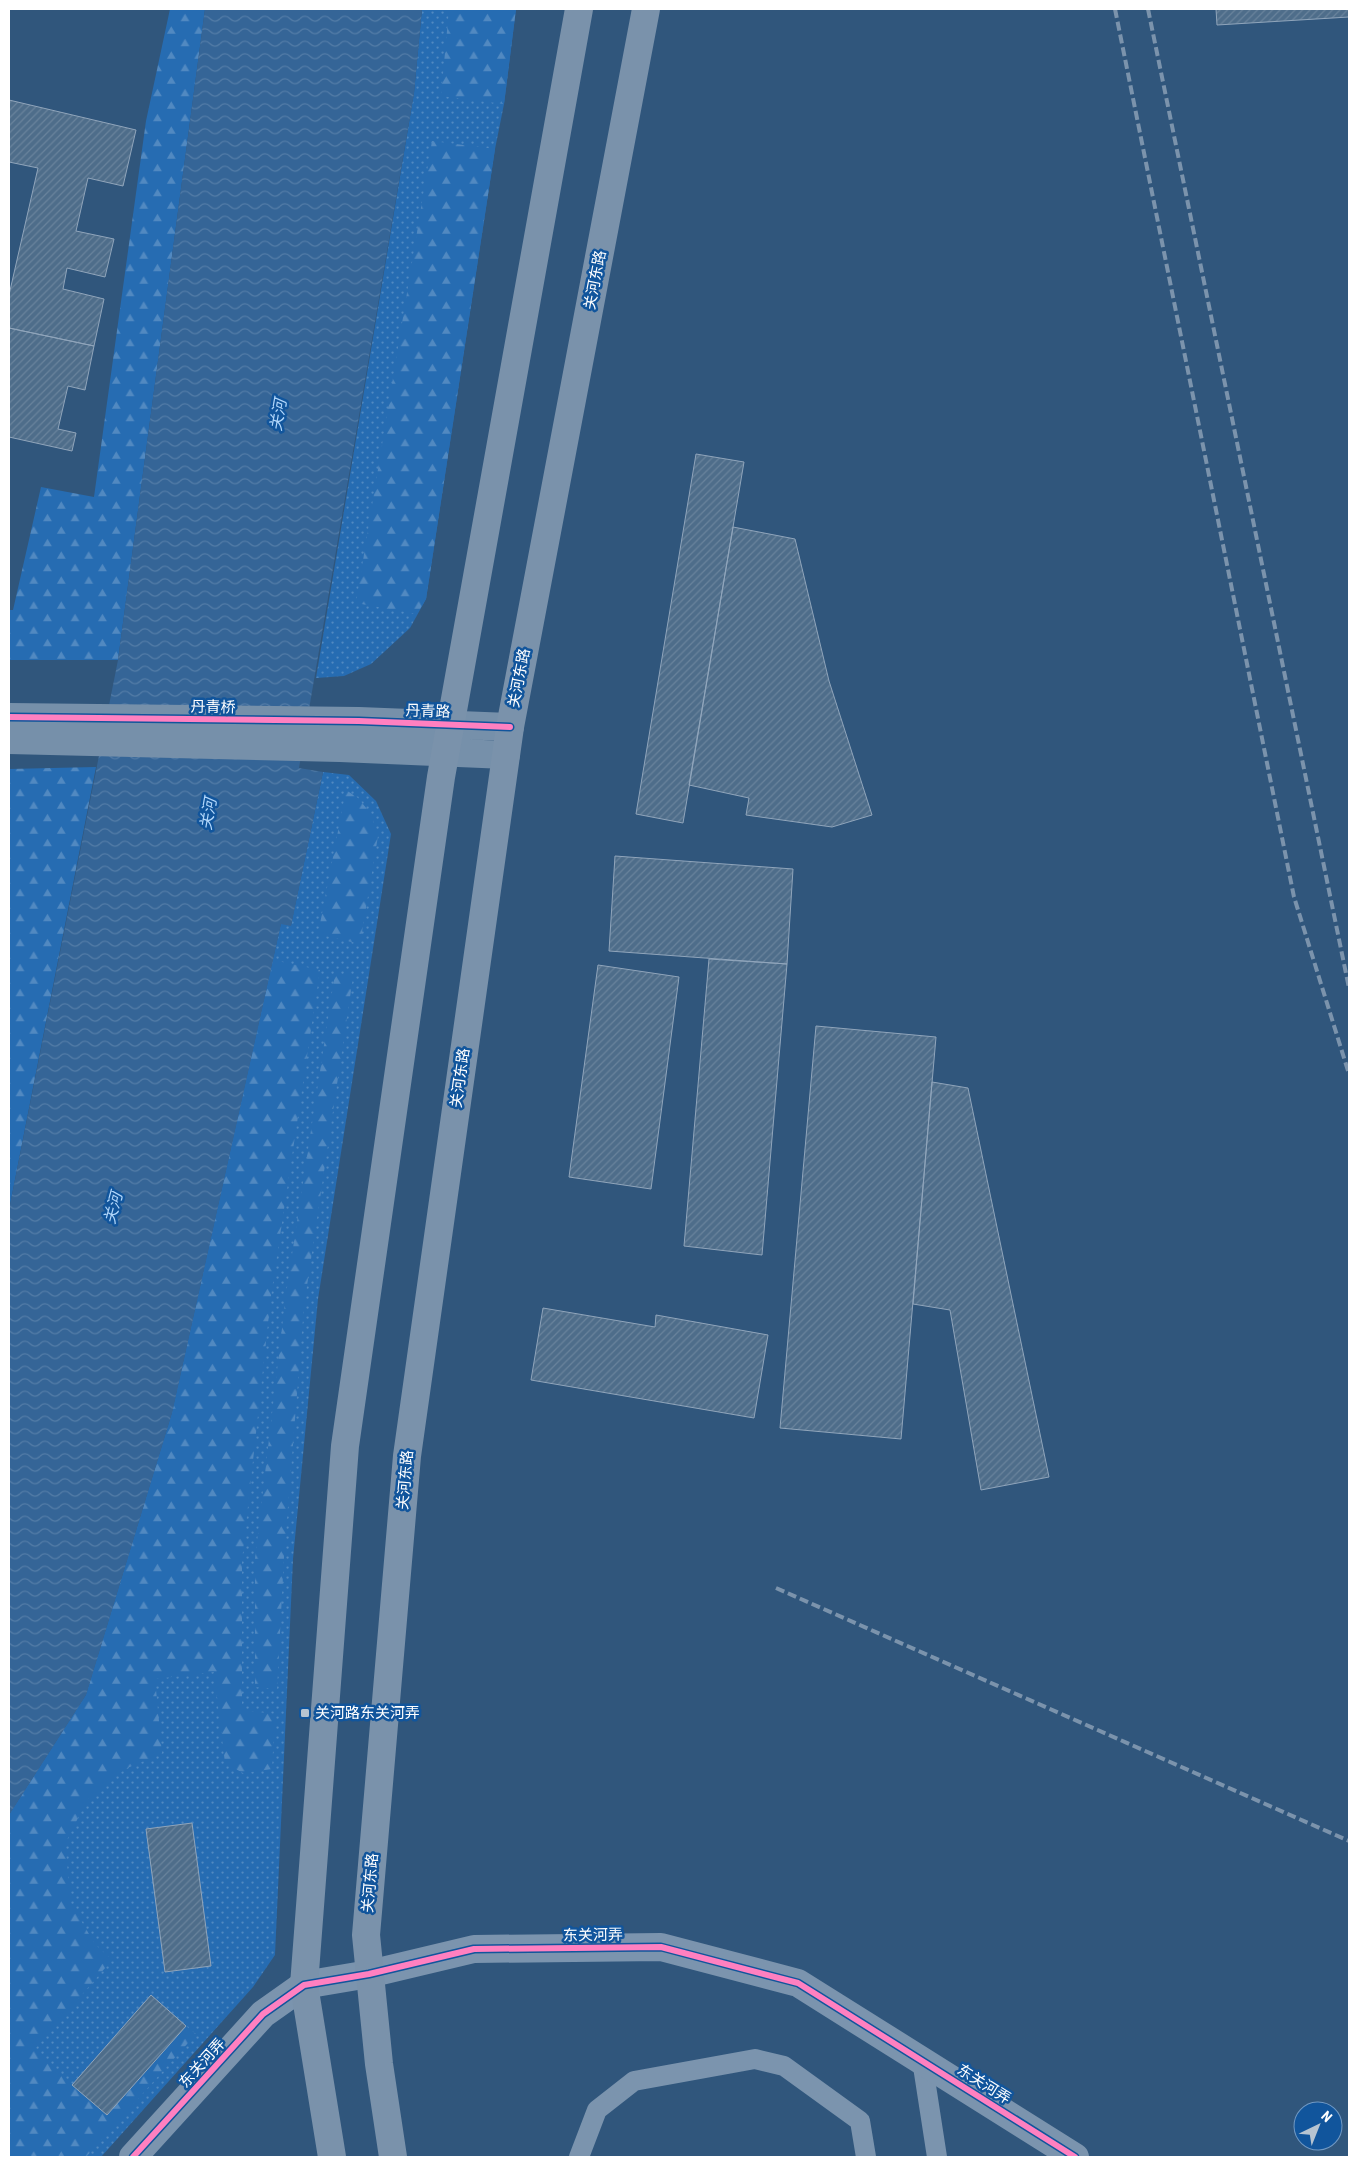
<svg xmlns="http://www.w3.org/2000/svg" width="1358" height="2166" viewBox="0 0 1358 2166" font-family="'Roboto Condensed','Noto Sans SC',sans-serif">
	<defs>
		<pattern id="grass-dots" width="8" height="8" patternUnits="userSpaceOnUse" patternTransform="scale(1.25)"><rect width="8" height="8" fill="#266cb2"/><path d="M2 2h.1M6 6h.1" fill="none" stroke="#5189c1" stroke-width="1.8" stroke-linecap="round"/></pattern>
		<pattern id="forest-firs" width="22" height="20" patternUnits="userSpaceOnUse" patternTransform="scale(1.25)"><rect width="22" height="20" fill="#266cb2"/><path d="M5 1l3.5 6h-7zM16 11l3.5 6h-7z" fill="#5189c1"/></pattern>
		<pattern id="water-waves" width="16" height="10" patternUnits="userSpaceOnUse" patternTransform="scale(1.25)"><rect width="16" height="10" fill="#356597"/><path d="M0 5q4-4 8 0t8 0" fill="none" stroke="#537ca7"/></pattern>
		<pattern id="building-hatch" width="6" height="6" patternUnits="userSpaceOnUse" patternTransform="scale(1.25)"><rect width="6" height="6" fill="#4e6d8a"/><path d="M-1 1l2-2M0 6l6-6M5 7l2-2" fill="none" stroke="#69839c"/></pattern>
	</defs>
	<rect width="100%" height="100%" fill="#30567c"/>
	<path fill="url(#grass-dots)" d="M422 9H516L504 104 495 149 426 599 410 628 371 664 344 676 316 678 414 93Z
		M323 772 349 775 376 801 391 834 318 1299 293 1559 275 1955 253 1987 101 2157H9V1815L86 1695 172 1413 281 923 291 925Z"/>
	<path fill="url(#forest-firs)" d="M170 9H205L118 660H9V610H13L41 487 94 497 146 121Z
		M449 9H516L504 104 441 96Z
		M432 141 495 149 426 599 417 614 356 603Z
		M96 767 9 1210V769Z
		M346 790 358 798 371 814 378 836 360 944 318 934Z
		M273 960 320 970 271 1296 242 1561V1710L275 1714 272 1769 243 1773 225 1763 214 1672 155 1679 162 1753 125 1769 87 1800 65 1844 71 1904 95 1944 112 1960 34 2050 107 2115 186 2026 196 2034 86 2157H9V1815L86 1695 172 1413Z
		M335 973 353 977 304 1306 284 1557 277 1689 255 1687V1559L286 1294Z"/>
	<path fill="url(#water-waves)" d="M205 9H422L414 93 299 768 323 772 291 926 281 924 172 1413 86 1695 9 1815V1210L118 660Z"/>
	<path fill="url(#building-hatch)" stroke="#90a5bb" d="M1216 9H1349V17L1217 25Z
		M9 100 136 130 123 186 88 178 76 231 114 239 105 277 67 268 63 289 104 299 94 346 9 328V295L38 168 9 162Z
		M9 328 94 346 85 390 68 386 58 429 76 433 72 451 9 437Z
		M696 454 744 462 683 823 636 814Z
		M733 527 795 539 829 681 872 815 832 827 746 815 749 798 689 785Z
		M615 856 793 869 787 964 609 951Z
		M709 959 787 964 762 1255 684 1246Z
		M598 965 679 977 651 1189 569 1177Z
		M816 1026 936 1037 901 1439 780 1428Z
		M932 1082 968 1088 1049 1477 981 1490 950 1310 913 1304Z
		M543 1308 655 1327 656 1315 768 1335 754 1418 531 1380Z
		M192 1823 211 1966 165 1972 146 1829Z
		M151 1995 186 2026 107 2115 72 2085Z"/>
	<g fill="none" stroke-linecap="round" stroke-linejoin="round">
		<path stroke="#7b94ae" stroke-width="20" d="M922 2060 937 2157
			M579 2157 597 2110 634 2081 755 2059 784 2066 860 2121 866 2157"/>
		<path stroke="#7b94ae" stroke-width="28" d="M133 2157 263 2014 304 1985 369 1974 474 1949 661 1947 798 1983 1075 2157"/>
		<path stroke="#7690aa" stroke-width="28" d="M9 717 359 721 510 727
			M9 740 340 748 506 755"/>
		<path stroke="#7a92ab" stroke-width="28" d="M332 2157 304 1985 345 1446 441 777 579 9
			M393 2157 379 2064 366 1935 407 1456 510 727 646 9"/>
		<path stroke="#7b93ac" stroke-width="4" stroke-dasharray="9 4" stroke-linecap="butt" d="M1115 9 1294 897 1349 1074
			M1148 9 1349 988
			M776 1588 1349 1841"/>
		<g stroke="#11559c" stroke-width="9">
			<path id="cycleway" d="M9 717 359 721 510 727
				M133 2157 263 2014 304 1985 369 1974 474 1949 661 1947 798 1983 1075 2157"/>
		</g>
		<use href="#cycleway" stroke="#ff80c0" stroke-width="6"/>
	</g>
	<rect fill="#b7c4d1" stroke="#11559c" stroke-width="2" x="300" y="1708" width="10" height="10" rx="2.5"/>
	<g text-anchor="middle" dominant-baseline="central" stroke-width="5" stroke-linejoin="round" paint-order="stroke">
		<g font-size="15" fill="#fff" stroke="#11559c">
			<text transform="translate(595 280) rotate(-79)">关河东路</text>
			<text transform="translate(519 678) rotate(-79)">关河东路</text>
			<text transform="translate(213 707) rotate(1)">丹青桥</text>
			<text transform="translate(428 711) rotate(2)">丹青路</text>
			<text transform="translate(460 1078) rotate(-82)">关河东路</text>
			<text transform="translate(405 1480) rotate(-85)">关河东路</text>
			<text transform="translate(370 1883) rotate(-85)">关河东路</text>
			<text transform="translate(593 1935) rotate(-1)">东关河弄</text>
			<text transform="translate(202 2063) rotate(-48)">东关河弄</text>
			<text transform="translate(984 2084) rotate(32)">东关河弄</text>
		</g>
		<g font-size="15" fill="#fff" stroke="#11559c" text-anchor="start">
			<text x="315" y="1713">关河路东关河弄</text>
		</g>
		<g font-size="16" font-style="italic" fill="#b2d7fb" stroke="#11559c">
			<text transform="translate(278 415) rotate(-80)">关河</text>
			<text transform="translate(208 814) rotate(-80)">关河</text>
			<text transform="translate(113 1208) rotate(-75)">关河</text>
		</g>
	</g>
	<rect width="1358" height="2166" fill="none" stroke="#ffffff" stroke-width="20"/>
	<g transform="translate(1318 2126) rotate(43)"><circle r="24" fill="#11559c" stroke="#7099c4"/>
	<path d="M0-4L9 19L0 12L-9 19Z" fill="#b7c4d1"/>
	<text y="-8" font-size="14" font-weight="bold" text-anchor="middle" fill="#ffffff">N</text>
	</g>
</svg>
